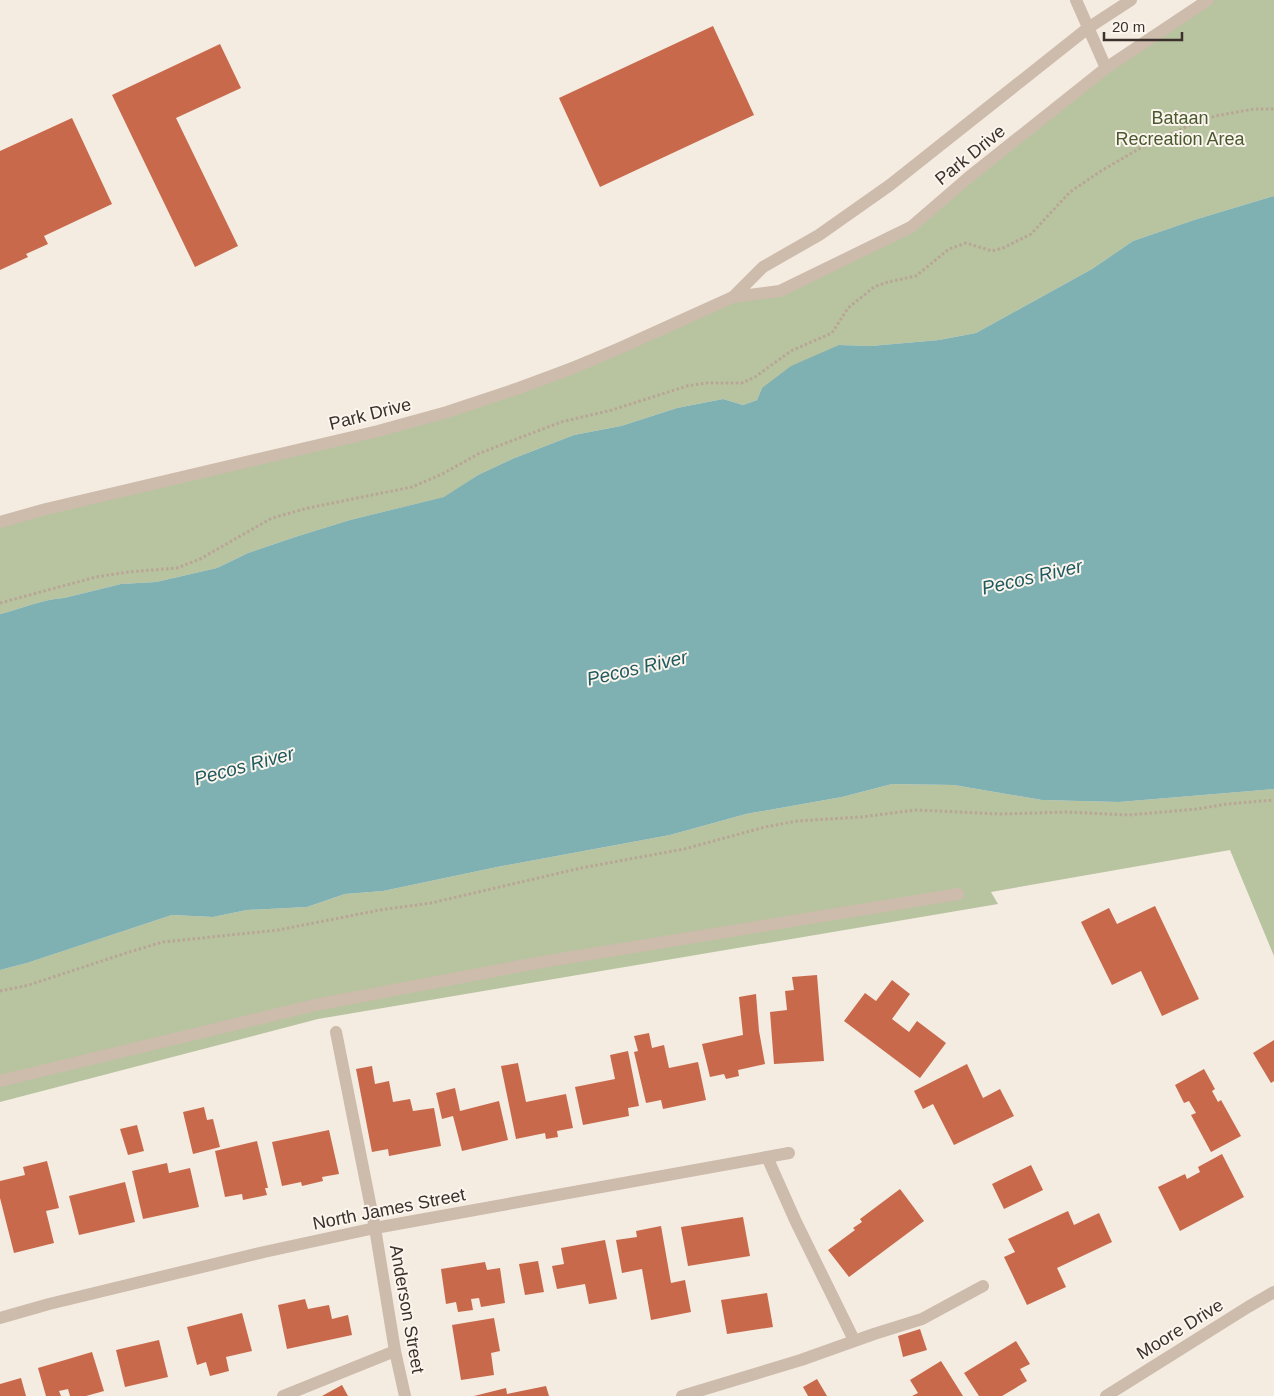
<svg xmlns="http://www.w3.org/2000/svg" width="1274" height="1396" viewBox="0 0 1274 1396" font-family="Helvetica,sans-serif">
	<rect width="100%" height="100%" fill="#f4ebe1"/>
	<path fill="#b8c4a0" d="M1208 0H1274V196L1194 220 1133 241 1092 269 976 333 939 340 871 346 839 345 762 388 757 400 743 405 723 399 677 408 621 426 574 435 512 459 478 475 445 497 350 520 295 537 248 553 217 568 156 582 121 584 64 598C43 599 21 609 0 614V522L447 412 733 297 780 291 911 227 1106 68Z
		M892 784 954 785 1042 800 1119 802 1274 789V956L1230 850 991 892 998 904 318 1019 0 1102V970L27 963 172 915 213 917 247 910 307 907 345 894 383 891 497 867 670 835 746 814 842 797Z"/>
	<path fill="#7fb0b2" d="M1274 196V789L1119 802 1042 800 954 785 892 784 842 797 746 814 670 835 497 867 383 891 345 894 307 907 247 910 213 917 172 915 27 963 0 970V614C21 609 43 599 64 598L121 584 156 582 217 568 248 553 295 537 350 520 444 497 478 475 512 459 574 435 621 426 677 408 723 399 743 405 757 400 762 388 791 366 839 345 871 346 939 340 976 333 1092 269 1133 241 1194 220Z"/>
	<path fill="#c8694b" d="M713 26 754 115 600 187 559 98Z
		M220 44 241 88 176 118 238 246 195 267 112 95Z
		M72 118 112 204 44 236 48 244 26 254 28 257 0 270V151Z
		M1155 906 1199 999 1162 1016 1141 971 1112 985 1081 922 1109 908 1117 924Z
		M817 975 824 1061 774 1064 770 1012 787 1010 785 991 794 990 792 977Z
		M892 980 910 994 892 1019 909 1032 917 1021 946 1043 920 1078 844 1021 865 993 876 1001Z
		M756 994 759 1031 765 1064 738 1070 739 1076 726 1079 724 1074 710 1077 702 1044 743 1035 739 997Z
		M649 1033 652 1048 664 1045 669 1068 698 1062 706 1100 663 1109 661 1100 646 1103 634 1052 638 1051 634 1036Z
		M1274 1040V1081L1271 1083 1253 1053Z
		M628 1051 639 1106 628 1108 629 1116 583 1125 575 1087 615 1079 610 1055Z
		M518 1063 526 1102 566 1094 573 1128 557 1131 558 1137 546 1139 545 1133 516 1139 501 1066Z
		M967 1064 983 1098 1000 1089 1014 1116 954 1145 933 1104 923 1109 914 1091Z
		M372 1066 375 1084 389 1081 393 1102 410 1099 413 1111 434 1108 441 1146 389 1156 388 1149 372 1152 356 1069Z
		M1204 1069 1215 1089 1212 1091 1218 1102 1221 1100 1241 1136 1211 1152 1191 1115 1196 1113 1189 1101 1184 1103 1175 1085Z
		M455 1088 460 1111 499 1101 508 1140 462 1151 453 1116 442 1119 436 1093Z
		M204 1107 207 1120 213 1119 220 1147 193 1154 183 1112Z
		M137 1125 144 1151 128 1155 120 1129Z
		M329 1130 339 1174 322 1177 323 1181 302 1186 301 1182 282 1186 272 1142Z
		M257 1141 268 1188H265L267 1195 243 1200 242 1194 225 1197 215 1151Z
		M1222 1154 1244 1197 1180 1231 1158 1187 1185 1174 1187 1179 1200 1172 1198 1167Z
		M47 1161 59 1208 46 1211 54 1243 14 1253 0 1198V1181L25 1175 23 1167Z
		M167 1163 169 1173 190 1168 199 1207 143 1219 132 1171Z
		M1031 1165 1043 1190 1004 1209 992 1184Z
		M125 1182 135 1222 79 1235 69 1196Z
		M900 1189 924 1221 849 1277 828 1250 855 1230 853 1228 862 1222 860 1219Z
		M1068 1211 1074 1225 1099 1213 1112 1242 1057 1268 1066 1287 1027 1305 1004 1257 1015 1252 1008 1239Z
		M743 1217 750 1256 688 1266 681 1227Z
		M661 1226 671 1283 685 1280 691 1312 651 1320 642 1269 622 1273 616 1240 637 1237 636 1231Z
		M605 1240 617 1299 589 1304 585 1284 557 1289 552 1266 564 1264 561 1248Z
		M538 1261 544 1292 525 1295 519 1264Z
		M485 1262 487 1270 500 1268 505 1303 481 1307 479 1298 471 1299 473 1310 458 1312 456 1302 446 1304 441 1269Z
		M767 1293 773 1327 727 1334 721 1300Z
		M305 1299 308 1309 329 1305 332 1319 348 1315 352 1335 287 1349 278 1305Z
		M242 1313 252 1351 226 1357 229 1371 210 1376 206 1362 197 1365 187 1327Z
		M494 1318 500 1351 491 1353 494 1375 461 1380 452 1325Z
		M920 1329 927 1350 903 1357 898 1336Z
		M159 1340 168 1377 125 1387 116 1350Z
		M1016 1341 1030 1364 1020 1369 1027 1381 1002 1396H979L964 1373Z
		M92 1352 104 1391 86 1396H70L68 1389 59 1391 61 1396H46L38 1368Z
		M941 1361 963 1396H912L918 1393 910 1380Z
		M21 1378 26 1396H0V1384Z
		M817 1379 827 1396H808L803 1387Z
		M342 1385 348 1396H322Z
		M546 1386 549 1396H474L506 1388 507 1394Z"/>
	<g fill="none" stroke-linecap="round" stroke-linejoin="round">
		<path stroke="#b9a596" stroke-width="3" stroke-dasharray="2.5 2.5" stroke-linecap="butt" d="M0 603 96 577 128 572 177 568 200 559 272 518 308 508 412 487 442 474 480 453 561 422 612 410 687 386 706 383H742L755 377 791 351 832 333 848 308 874 287 888 282 916 276 949 249 966 243 992 251 1003 248 1031 234 1070 192 1101 171 1144 146 1197 122 1215 116 1254 109H1274
			M0 991 29 985 126 953 163 942 278 930 380 910 431 903 581 868 684 849 765 827 797 821 861 817 916 810 1000 814 1067 812 1129 815 1197 809 1227 804 1274 800"/>
		<path stroke="#cdbbac" stroke-width="12" d="M336 1032 375 1228
			M767 1157 796 1222 854 1340
			M283 1396 395 1351
			M682 1396 801 1360 874 1334 922 1319 983 1286"/>
		<path stroke="#cdbbac" stroke-width="12" d="M1076 0 1106 68
			M733 297 763 267 819 235 890 185 1088 28 1131 0
			M0 522 46 509 378 431 447 412 519 388 573 368 620 348 733 297 780 291 911 227 969 177 1106 68 1208 0
			M0 1081 315 1005 542 962 958 894
			M375 1228 395 1351 405 1396
			M0 1318 49 1304 264 1252 375 1228 789 1153
			M1106 1396 1248 1307 1274 1292"/>
	</g>
	<g text-anchor="middle" dominant-baseline="central" stroke-width="4" stroke-linejoin="round" paint-order="stroke">
		<g font-size="18" fill="#4a5a2e" stroke="#fbf5ee">
			<text x="1180" y="118">Bataan<tspan x="1180" dy="21">Recreation Area</tspan></text>
		</g>
		<g font-size="18" fill="#3b302b" stroke="#fbf5ee">
			<text transform="translate(970 155) rotate(-39)">Park Drive</text>
			<text transform="translate(370 414) rotate(-14)">Park Drive</text>
			<text transform="translate(389 1209) rotate(-11)">North James Street</text>
			<text transform="translate(407 1309) rotate(80)">Anderson Street</text>
			<text transform="translate(1180 1329) rotate(-32)">Moore Drive</text>
		</g>
		<g font-size="19" font-style="italic" fill="#1f5a5e" stroke="#fbf5ee">
			<text transform="translate(1032 577) rotate(-13)">Pecos River</text>
			<text transform="translate(637 668) rotate(-13)">Pecos River</text>
			<text transform="translate(244 766) rotate(-15)">Pecos River</text>
		</g>
	</g>
	<path d="M1104 32v8h78v-8" fill="none" stroke="#3b302b" stroke-width="2.5"/>
	<text x="1112" y="32" font-size="15" fill="#3b302b" stroke="#fbf5ee" stroke-width="4" paint-order="stroke">20 m</text>
</svg>
